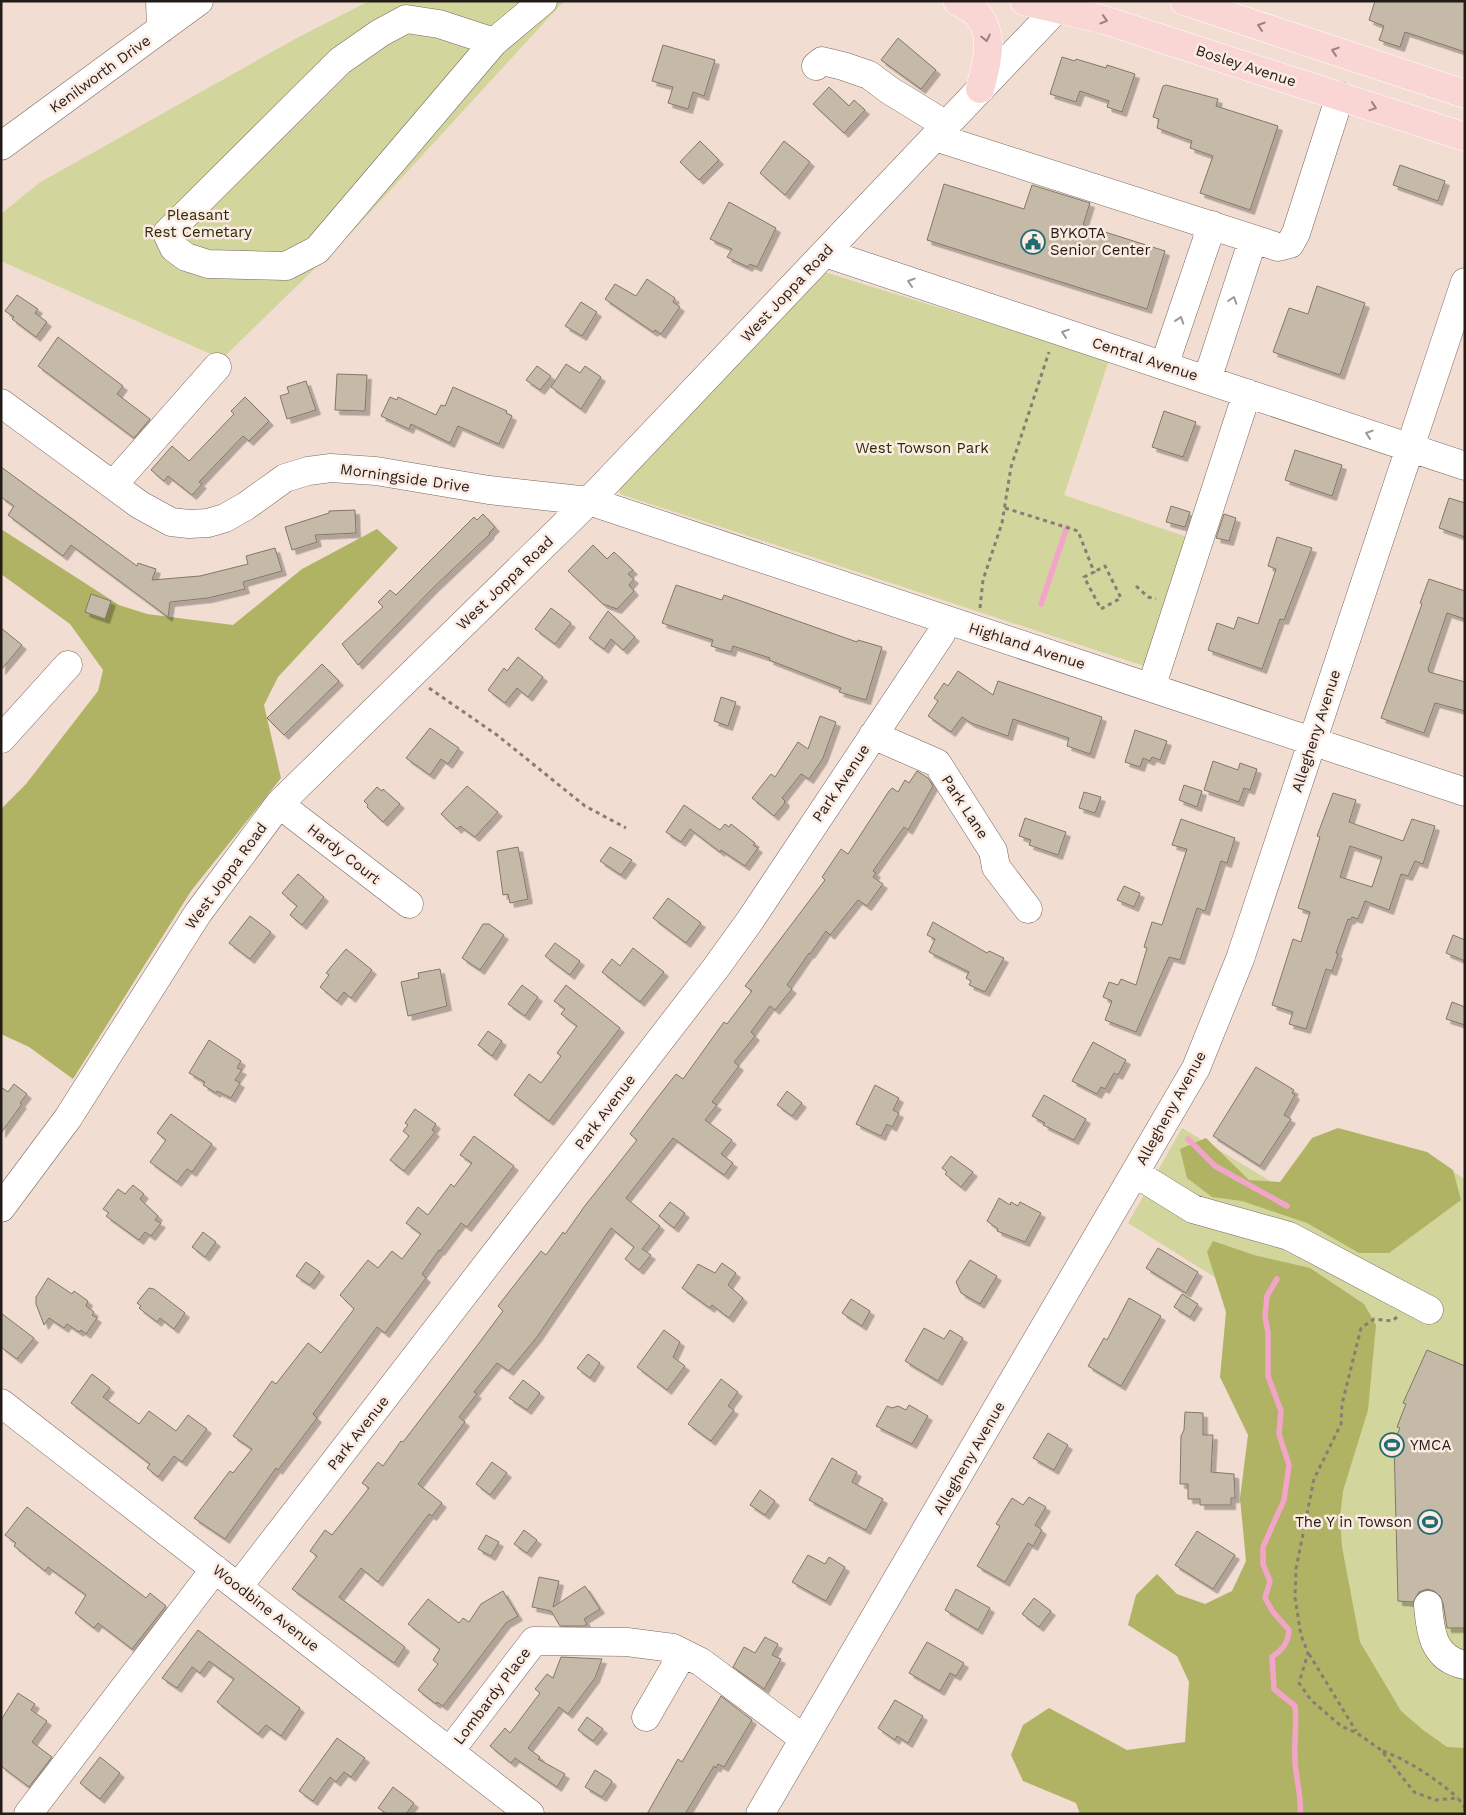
<svg xmlns="http://www.w3.org/2000/svg" width="1466" height="1815" viewBox="0 0 1466 1815" font-family="'Work Sans',sans-serif">
	<defs>
		<filter id="shadow"><feDropShadow dx="4.5" dy="4.5" stdDeviation="0" flood-color="#0004"/></filter>
	</defs>
	<rect width="100%" height="100%" fill="#f2ddd2"/>
	<path fill="#d2d59c" d="M369 1H564L351 233 222 359 1 261V214L39 183 295 39Z
		M821 271 1109 360 1064 495 1187 537 1144 666 620 494 619 486Z
		M1182 1128 1380 1247 1413 1148 1465 1179V1814H1329L1346 1359 1128 1223Z"/>
	<path fill="#b0b363" d="M1 529 119 605 147 614 233 625 302 569 377 529 398 548 278 677 264 705 281 778 191 891 73 1079 29 1047 1 1034V809L26 784 98 691 103 670 70 624 1 574Z
		M1338 1128 1427 1152 1453 1170 1461 1200 1389 1253H1359L1307 1223 1242 1201 1212 1197 1187 1178 1180 1149 1206 1138 1249 1180 1280 1182 1312 1138Z
		M1213 1241 1254 1255 1310 1268 1364 1304 1376 1325 1368 1410 1343 1491 1340 1518 1342 1547 1360 1642 1401 1711 1423 1730 1447 1747 1465 1748V1814H1080L1076 1803 1023 1781 1011 1755 1023 1725 1049 1708 1127 1750 1185 1742 1189 1682 1177 1656 1128 1625 1136 1595 1157 1574 1177 1594 1205 1604 1232 1591 1246 1561 1240 1498 1248 1435 1220 1377 1226 1312 1207 1252Z"/>
	<g fill="none" stroke-linecap="round" stroke-linejoin="round">
		<path stroke="#f3a5c9" stroke-width="5.5" d="M1041 604 1067 527
			M1188 1139 1215 1166 1287 1206
			M1277 1279 1267 1296 1265 1316 1268 1333V1376L1281 1411 1279 1434 1289 1465 1284 1500 1263 1547V1564L1270 1581 1265 1598 1273 1612 1289 1630C1288 1643 1283 1649 1272 1657L1274 1689 1295 1706C1297 1726 1294 1739 1295 1758 1295 1777 1302 1795 1300 1814"/>
	</g>
	<path fill="#c5baa8" stroke="#827867" fill-rule="evenodd" filter="url(#shadow)" d="M1375 1H1465V52L1405 32 1400 47 1379 40 1384 26 1369 20Z
		M898 38 936 70 921 89 881 60Z
		M663 45 715 60 704 96 693 92 688 109 668 103 673 87 652 81Z
		M1062 57 1075 61 1076 59 1106 68 1107 65 1135 74 1122 112 1107 107 1109 101 1080 91 1076 102 1050 94Z
		M1166 85 1218 99 1216 106 1278 126 1250 210 1200 193 1213 156 1190 148 1192 141 1157 128 1159 119 1153 117 1163 86Z
		M829 87 849 106 854 100 865 110 844 133 813 104Z
		M700 141 719 160 699 180 680 162Z
		M784 141 810 162 785 195 760 173Z
		M1400 165 1445 181 1438 201 1393 185Z
		M944 184 1024 209 1032 185 1090 203 1083 225 1165 251 1147 309 927 240Z
		M729 202 776 228 757 267 750 264 748 267 727 257 732 249 710 239Z
		M647 279 675 298 673 302 680 307 661 334 655 330 653 332 605 299 615 284 636 296Z
		M1317 286 1365 303 1340 375 1273 352 1289 308 1308 314Z
		M17 295 38 309 35 313 47 322 36 337 12 319 14 317 5 311Z
		M581 302 597 312 582 336 565 326Z
		M58 337 123 386 117 394 150 419 134 438 38 366Z
		M566 364 580 373 585 366 601 377 581 409 551 387Z
		M537 366 551 376 540 390 526 380Z
		M337 374 367 375 365 411 335 410Z
		M306 381 316 410 287 419 280 396 289 393 287 387Z
		M453 387 507 411 506 413 512 416 499 444 458 426 450 443 411 424 409 429 381 416 390 397 397 400 398 397 436 415 441 405 445 406Z
		M245 397 269 421 249 441 243 436 199 482 202 484 192 495 168 476 164 481 151 470 172 446 189 461 234 414 231 411Z
		M1164 411 1196 422 1183 457 1152 447Z
		M1295 450 1342 465 1332 496 1285 480Z
		M1 467 137 566 138 563 156 569 152 580 200 576 248 564 246 556 275 548 282 571 243 582 245 589 208 598 170 602 168 617 71 545 63 556 8 515 14 506 1 497Z
		M1449 498 1465 503V537L1439 528Z
		M1171 506 1190 512 1185 527 1166 522Z
		M355 510 356 533 315 535 317 542 292 550 285 527 329 513V511Z
		M483 514 495 527 489 533 490 534 433 588 358 665 342 644 383 607 378 602 390 590 396 595 474 517 477 520Z
		M1224 514 1236 518 1229 541 1216 538Z
		M1277 537 1312 548 1284 620 1280 619 1262 669 1208 650 1217 623 1234 629 1238 617 1258 624 1276 569 1268 566Z
		M593 545 607 559 614 552 633 570 628 574 634 579 629 585 634 591 617 609 603 604 568 571Z
		M1429 579 1465 591V619L1447 613 1428 669 1429 672 1465 682V711L1435 703 1424 733 1381 718 1422 604 1420 603Z
		M676 585 722 600 724 595 857 642 858 640 882 647 866 700 839 692 841 688 769 660 770 658 733 646 731 652 711 646 713 640 662 623Z
		M91 594 111 601 105 619 85 612Z
		M551 608 571 623 555 644 535 629Z
		M608 611 635 637 623 650 611 639 604 649 589 638Z
		M1 628 22 645 1 670Z
		M518 657 543 677 528 697 517 688 505 703 488 690 504 668 507 671Z
		M322 664 339 681 284 735 267 718Z
		M958 671 993 695 998 681 1102 717 1090 754 1067 746 1069 738 1013 719 1008 736 971 723 962 717 951 732 928 716 938 701 934 698 944 683 948 686Z
		M721 697 736 702 728 726 714 721Z
		M820 716 836 722 823 758 809 779 801 774 782 798 785 801 784 804 774 816 752 798 771 774 775 777 798 742 808 749Z
		M430 728 459 748 448 764 441 759 430 775 406 758Z
		M1135 730 1167 741 1160 760 1152 757 1150 761 1143 758 1140 767 1125 762Z
		M1213 761 1238 770 1240 763 1257 769 1250 790 1244 788 1239 802 1204 790Z
		M917 771 928 778 933 786 908 830 904 827 873 871 876 873 873 877 883 884 867 906 858 900 830 935 826 931 810 954 809 953 787 985 792 989 775 1010 770 1006 751 1032 755 1036 734 1062 739 1066 712 1102 717 1105 705 1120 732 1140 721 1154 733 1163 724 1175 673 1138 626 1198 660 1226 642 1249 651 1255 639 1270 625 1259 634 1247 611 1228 537 1337 509 1371 497 1363 474 1392 477 1394 459 1417 465 1422 418 1484 442 1503 432 1516 429 1514 378 1582 361 1568 339 1597 405 1647 394 1663 292 1589 317 1556 310 1551 325 1530 332 1535 369 1488 362 1483 378 1462 383 1466 401 1441 403 1442 476 1347 503 1311 498 1306 541 1251 546 1255 563 1232 565 1234 584 1207 637 1140 630 1134 651 1106 676 1074 683 1079 724 1022 727 1024 752 991 745 986 825 880 822 877 841 849 848 854 889 791 892 788 898 792 905 780 909 783Z
		M1184 785 1202 791 1197 807 1179 800Z
		M467 786 498 812 475 837 460 826 457 829 441 814Z
		M377 787 382 791 383 789 400 804 383 822 367 807 368 805 364 801Z
		M1084 792 1101 797 1095 813 1079 808Z
		M1333 793 1356 800 1349 822 1403 841 1412 819 1435 826 1423 864 1415 861 1408 876 1401 874 1389 910 1365 901 1358 919 1352 917 1350 920 1348 919 1336 953 1338 954 1332 971 1326 969 1306 1029 1289 1024 1293 1012 1272 1005 1293 939 1301 942 1310 912 1298 908 1320 837 1317 836ZM1350 846 1382 857 1372 887 1340 877Z
		M684 805 720 830 725 824 729 827 731 824 755 843 753 845 758 848 745 866 721 850 720 852 690 829 681 842 666 832Z
		M1025 818 1066 832 1058 855 1029 845 1031 840 1019 836Z
		M1181 819 1235 838 1227 863 1221 861 1205 911 1197 908 1180 960 1169 957 1136 1032 1105 1020 1112 1001 1103 997 1109 982 1118 985 1121 979 1136 985 1147 948 1144 947 1152 922 1162 925 1187 849 1172 845Z
		M518 847 528 899 510 903 508 894 503 895 497 851Z
		M610 847 632 860 621 875 600 861Z
		M298 874 324 897 302 925 290 915 297 906 282 893Z
		M1124 886 1140 893 1134 907 1117 900Z
		M668 898 701 923 686 943 653 918Z
		M250 916 271 932 250 959 229 943Z
		M933 922 987 953 989 951 1004 958 985 992 969 985 971 981 966 978 969 972 929 952 935 939 927 935Z
		M483 924H489L504 935 480 970 462 958Z
		M1453 935 1465 940V961L1446 953Z
		M555 943 580 961 570 975 545 956Z
		M633 948 664 972 640 1002 602 972 612 959 620 966Z
		M346 949 372 970 351 998 344 992 337 1001 320 987 329 975 326 973Z
		M440 969 447 1006 408 1016 401 982 419 978 418 973Z
		M522 985 538 997 525 1016 508 1004Z
		M566 985 620 1028 549 1121 514 1095 529 1074 541 1083 561 1056 557 1053 577 1026 561 1014 565 1009 554 1001Z
		M1452 1002 1465 1007V1025L1446 1019Z
		M488 1031 502 1041 492 1056 478 1045Z
		M209 1040 241 1061 237 1068 242 1070 235 1080 240 1083 231 1098 217 1091 216 1093 203 1085 205 1082 189 1073Z
		M1093 1042 1126 1060 1118 1075 1114 1073 1105 1089 1101 1087 1097 1094 1072 1081Z
		M1256 1067 1294 1090 1292 1093 1295 1095 1284 1115 1291 1119 1260 1166 1213 1136Z
		M14 1084 27 1094 20 1103 22 1104 1 1133V1087L8 1092Z
		M875 1085 899 1098 893 1110 899 1113 892 1127 887 1124 881 1136 856 1124Z
		M787 1091 802 1103 792 1116 777 1105Z
		M1044 1095 1086 1119 1074 1140 1043 1125 1045 1123 1032 1116Z
		M415 1109 436 1124 432 1130 435 1132 404 1171 390 1160 409 1136 403 1131 408 1125 405 1123Z
		M171 1114 212 1144 192 1172 187 1169 177 1182 150 1162 166 1140 157 1133Z
		M474 1136 514 1166 467 1227 461 1223 440 1251 439 1250 422 1274 426 1278 385 1333 377 1327 313 1414 317 1418 278 1470 276 1468 225 1539 194 1518 230 1471 233 1473 252 1449 233 1436 272 1381 276 1384 308 1343 321 1353 354 1309 340 1295 368 1260 378 1268 392 1251 402 1259 421 1234 406 1223 418 1207 428 1215 451 1184 454 1187 472 1163 460 1155Z
		M951 1156 973 1172 961 1187 945 1174 947 1172 942 1168Z
		M133 1185 144 1194 140 1199 158 1216 155 1220 161 1223 151 1236 145 1232 139 1240 106 1216 109 1213 103 1209 118 1189 125 1194Z
		M999 1198 1010 1205 1011 1202 1018 1206 1020 1202 1041 1213 1025 1242 997 1231 998 1229 987 1221Z
		M670 1202 685 1213 674 1228 659 1216Z
		M203 1232 216 1242 205 1257 192 1247Z
		M1158 1248 1198 1272 1186 1293 1146 1268Z
		M970 1260 997 1276 980 1304 961 1293 956 1282Z
		M306 1262 320 1272 310 1285 296 1276Z
		M722 1263 736 1273 728 1285 743 1298 729 1318 712 1305 710 1308 682 1288 698 1264 715 1273Z
		M48 1278 72 1294 74 1291 88 1301 86 1306 94 1312 92 1315 97 1318 86 1334 81 1330 79 1332 67 1324 64 1328 49 1318 44 1325 36 1304V1297Z
		M149 1288 154 1289 185 1313 174 1329 160 1318 157 1322 139 1308 141 1306 137 1303Z
		M1182 1294 1198 1304 1190 1317 1174 1307Z
		M1129 1298 1161 1316 1121 1386 1088 1366 1104 1338 1107 1340Z
		M851 1299 870 1311 862 1326 842 1313Z
		M1 1313 34 1338 17 1359 1 1347Z
		M924 1328 944 1339 950 1330 963 1338 938 1381 905 1361Z
		M664 1330 680 1342 673 1357 685 1366 667 1390 637 1367Z
		M1427 1350 1465 1366V1628H1447L1443 1603 1440 1596 1434 1591 1427 1589 1419 1592 1413 1602 1398 1601 1394 1442 1400 1428 1397 1427 1406 1404 1403 1403Z
		M588 1354 600 1363 590 1378 577 1368Z
		M92 1374 110 1388 103 1397 139 1424 149 1411 176 1431 188 1415 207 1429 182 1462 174 1456 158 1477 147 1468 150 1464 71 1403Z
		M721 1379 738 1392 728 1406 734 1410 711 1441 688 1424Z
		M523 1380 540 1393 527 1410 509 1398Z
		M909 1405 928 1416 912 1444 876 1426 887 1406 892 1408 898 1406 906 1410Z
		M1185 1412 1203 1413V1435H1213L1211 1472 1234 1474 1235 1498H1231V1505H1200V1499H1188V1484H1180L1181 1436 1184 1430Z
		M1048 1433 1068 1445 1054 1470 1033 1458Z
		M832 1458 857 1472 852 1482 883 1499 866 1530 809 1500Z
		M492 1462 507 1473 490 1495 476 1484Z
		M760 1490 775 1501 765 1515 750 1505Z
		M1029 1497 1046 1507 1035 1525 1042 1530 1033 1546 1028 1543 1005 1582 977 1566 1000 1526 996 1524 1012 1498 1023 1505Z
		M27 1507 146 1598 150 1593 166 1606 132 1649 98 1623 94 1628 75 1613 86 1595 48 1567 45 1571 14 1546 16 1543 5 1535Z
		M524 1530 537 1540 527 1553 514 1544Z
		M1197 1531 1235 1555 1213 1589 1175 1565Z
		M486 1535 499 1542 491 1556 478 1549Z
		M808 1555 825 1564 829 1557 845 1567 826 1601 792 1582Z
		M539 1577 559 1581 553 1607 585 1586 600 1609 584 1619 587 1624 584 1626H560L551 1611 532 1607Z
		M956 1589 990 1608 978 1630 945 1610Z
		M503 1591 518 1616 506 1623 443 1706 437 1702 436 1704 418 1690 438 1664 433 1660 440 1649 408 1624 428 1599 459 1623 463 1618 469 1622 481 1604Z
		M1034 1598 1051 1611 1039 1627 1022 1614Z
		M198 1630 300 1708 281 1736 266 1725 258 1734 217 1702 234 1679 209 1661 200 1673 192 1667 177 1688 162 1678Z
		M765 1637 778 1644 772 1655 781 1659 764 1689 733 1667 744 1647 755 1653Z
		M927 1642 964 1663 956 1676 950 1673 940 1691 909 1673Z
		M561 1657 602 1659 595 1678 568 1714 559 1707 528 1748 540 1757 538 1759 565 1774 557 1787 515 1758 511 1763 490 1746 505 1728 510 1733 540 1693 535 1689 547 1674 553 1678Z
		M18 1693 35 1704 31 1710 47 1721 32 1742 52 1757 29 1787 1 1766V1720Z
		M721 1696 752 1720 724 1767 718 1764 716 1768 714 1766 685 1814H647L678 1759 682 1762Z
		M895 1700 923 1716 908 1743 897 1736 895 1740 878 1728Z
		M587 1717 603 1729 593 1741 578 1730Z
		M337 1738 365 1758 351 1777 344 1772 336 1782 330 1777 313 1801 299 1791Z
		M100 1757 120 1773 100 1799 80 1783Z
		M595 1770 611 1780 612 1782 602 1797 585 1787Z
		M393 1787 414 1803 406 1814H387L378 1808Z"/>
	<g fill="none" stroke-linecap="round" stroke-linejoin="round">
		<g stroke="#79675d" stroke-width="29">
			<path id="minor" d="M160 1 161 29
				M494 42 439 24 406 19 380 33 340 61 167 233 174 248 186 257 208 264 286 266 317 250 494 42 543 1
				M816 66 822 61 843 66 869 75 889 90 946 125
				M935 137 1278 247 1290 244 1296 233 1340 96
				M1 146 199 1
				M825 253 1465 466
				M1164 366 1212 225
				M1207 380 1253 239
				M1 403 140 505 171 522 189 524 208 523 225 518 246 506 285 478 308 471 331 468 376 471 489 490 589 501 1465 792
				M113 485 217 367
				M1151 688 1247 393
				M873 735 937 763 993 851 996 867 1028 909
				M1 739 68 665
				M279 804 409 904
				M1135 1173 1193 1209 1289 1236 1429 1310
				M1 1208 68 1118 198 913 279 804 589 501 1064 1
				M1 1403 530 1814
				M238 1587 715 969 749 922 941 634 945 619
				M1428 1605C1430 1631 1433 1659 1465 1665
				M646 1717 683 1653
				M450 1751 534 1641 627 1642 673 1648 701 1662 804 1739
				M28 1814 215 1569
				M760 1814 1196 1068 1240 959 1465 282"/>
		</g>
		<g stroke="#fff" stroke-width="29">
			<path id="major" d="M957 1C963 5 972 9 977 14 996 35 986 66 980 89
				M1024 1 1101 19 1465 137
				M1184 1 1465 94"/>
		</g>
		<path stroke="#8a7c75" stroke-width="3" stroke-dasharray="4 4" stroke-linecap="butt" d="M1005 508 1078 531 1094 572 1084 577 1101 609 1121 598 1105 566 1094 572
			M1136 586 1148 597 1156 599
			M980 608 983 580 1002 523 1011 467 1049 352
			M429 688 497 735 585 806 626 828
			M1397 1317 1392 1321 1374 1319 1361 1328 1342 1404 1341 1424 1314 1479 1296 1569 1295 1598 1301 1635 1308 1653 1299 1683 1311 1700 1341 1726 1357 1733 1381 1750 1414 1792 1435 1800 1458 1798 1465 1808
			M1309 1654 1356 1731
			M1383 1751C1411 1762 1435 1778 1458 1798"/>
		<use href="#minor" stroke="#fff" stroke-width="28"/>
		<use href="#major" stroke="#f9d5d4" stroke-width="28"/>
	</g>
	<defs><path id="oneway-chevron" d="M-2-3.5L2.5 0L-2 3.5" fill="none" stroke-width="1.6" stroke-linecap="round" stroke-linejoin="round" transform="scale(1.25)"/></defs>
	<g stroke="#98817f">
		<use href="#oneway-chevron" transform="translate(1104 20) rotate(17)"/>
		<use href="#oneway-chevron" transform="translate(1261 26) rotate(-162)"/>
		<use href="#oneway-chevron" transform="translate(986 38) rotate(78)"/>
		<use href="#oneway-chevron" transform="translate(1335 51) rotate(-162)"/>
		<use href="#oneway-chevron" transform="translate(1373 107) rotate(18)"/>
	</g>
	<g stroke="#9c9897">
		<use href="#oneway-chevron" transform="translate(911 282) rotate(-162)"/>
		<use href="#oneway-chevron" transform="translate(1233 300) rotate(-72)"/>
		<use href="#oneway-chevron" transform="translate(1180 320) rotate(-71)"/>
		<use href="#oneway-chevron" transform="translate(1065 333) rotate(-162)"/>
		<use href="#oneway-chevron" transform="translate(1369 434) rotate(-162)"/>
	</g>
	<defs>
		<g id="civic-ring" transform="scale(1.25)"><circle r="9.5" fill="#fcebe2" stroke="#216c71" stroke-width="1.5"/><path d="M-.6-6.5H3V-4.5H.6V-3L4-1V1h2V6H-6V1h2V-1L-.6-3ZM-1.2 2.5V6h2.4V2.5Z" fill="#216c71"/></g>
		<g id="stadium-ring" transform="scale(1.25)"><circle r="9.5" fill="#fcebe2" stroke="#216c71" stroke-width="1.5"/><path d="M0-5a6.5 5 0 1 0 0 10a6.5 5 0 1 0 0-10ZM-3.5-1.8h7v3.6h-7Z" fill="#216c71"/></g>
	</defs>
	<g fill-rule="evenodd">
		<use href="#civic-ring" x="1033" y="242"/>
		<use href="#stadium-ring" x="1392" y="1445"/>
		<use href="#stadium-ring" x="1430" y="1522"/>
	</g>
	<g text-anchor="middle" dominant-baseline="central" stroke-width="5" stroke-linejoin="round" paint-order="stroke">
		<g font-size="15" fill="#221b17" stroke="#fcebe2">
			<text transform="translate(1246 66) rotate(18)">Bosley Avenue</text>
			<text transform="translate(100 74) rotate(-36)">Kenilworth Drive</text>
			<text transform="translate(787 293) rotate(-47)">West Joppa Road</text>
			<text transform="translate(1145 359) rotate(18)">Central Avenue</text>
			<text transform="translate(405 478) rotate(8)">Morningside Drive</text>
			<text transform="translate(505 583) rotate(-44)">West Joppa Road</text>
			<text transform="translate(1027 646) rotate(18)">Highland Avenue</text>
			<text transform="translate(1316 731) rotate(-72)">Allegheny Avenue</text>
			<text transform="translate(841 783) rotate(-56)">Park Avenue</text>
			<text transform="translate(965 807) rotate(57)">Park Lane</text>
			<text transform="translate(344 854) rotate(38)">Hardy Court</text>
			<text transform="translate(226 876) rotate(-54)">West Joppa Road</text>
			<text transform="translate(1171 1108) rotate(-61)">Allegheny Avenue</text>
			<text transform="translate(605 1112) rotate(-53)">Park Avenue</text>
			<text transform="translate(358 1433) rotate(-52)">Park Avenue</text>
			<text transform="translate(969 1458) rotate(-60)">Allegheny Avenue</text>
			<text transform="translate(266 1608) rotate(38)">Woodbine Avenue</text>
			<text transform="translate(492 1696) rotate(-53)">Lombardy Place</text>
		</g>
		<g font-size="15" fill="#2a2b07" stroke="#fcebe2">
			<text x="198" y="215">Pleasant<tspan x="198" dy="17">Rest Cemetary</tspan></text>
			<text x="922" y="448">West Towson Park</text>
		</g>
		<g font-size="15" fill="#221b17" stroke="#fcebe2" text-anchor="start">
			<text x="1050" y="233">BYKOTA<tspan x="1050" dy="17">Senior Center</tspan></text>
			<text x="1410" y="1445">YMCA</text>
			<text x="1412" y="1522" text-anchor="end">The Y in Towson</text>
		</g>
	</g>
	<rect width="1466" height="1815" fill="none" stroke="#221b17" stroke-width="5"/>
</svg>
